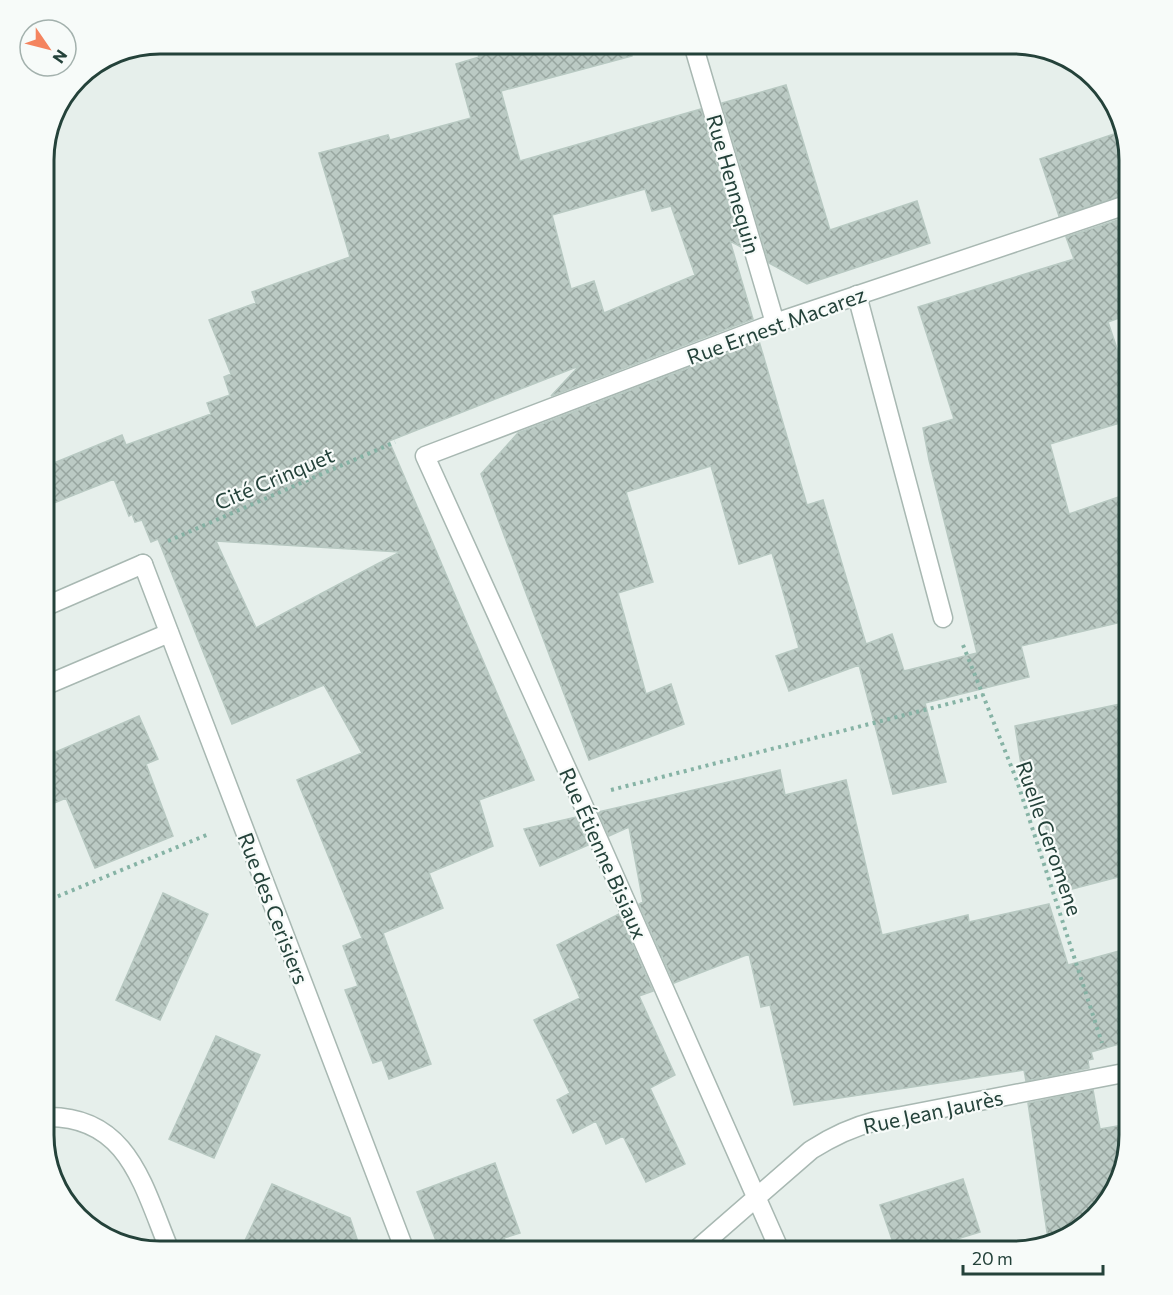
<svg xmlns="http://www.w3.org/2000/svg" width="1173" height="1295" viewBox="0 0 1173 1295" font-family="Commissioner,sans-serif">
	<defs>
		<pattern id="building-cross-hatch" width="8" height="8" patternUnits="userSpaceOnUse" patternTransform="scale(1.5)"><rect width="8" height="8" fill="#bbcac4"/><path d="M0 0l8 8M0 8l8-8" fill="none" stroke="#98a6a0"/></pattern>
	</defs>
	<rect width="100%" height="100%" fill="#e6efeb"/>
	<path fill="url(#building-cross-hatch)" stroke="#b8c9c2" stroke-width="1.5" fill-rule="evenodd" d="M475 44H631L632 56 501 91 520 161 701 109 741 247 730 241 753 319 551 396 579 366 389 441 534 780 479 800 493 846 429 873 443 908 383 933 431 1064 389 1079 382 1060 373 1063 345 990 358 986 343 946 362 938 297 780 362 753 324 685 232 724 158 539 151 542 142 520 135 522 132 514 129 516 114 479 44 507V467L122 435 126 445 211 414 207 403 230 395 224 377 231 374 209 320 256 303 252 292 350 257 319 153 388 135 390 140 471 118 456 64 479 57ZM645 189 652 211 671 206 695 275 604 313 594 281 571 289 552 215ZM216 541 400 552 256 628Z
		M786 85 830 230 917 201 930 243 807 284 769 263 722 103Z
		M1120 132 1130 160V193L1059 216 1040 159Z
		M1130 216V314L1108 322 1130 387V420L1050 444 1069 514 1130 493V620L1021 646 1029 677 925 703 946 782 893 794 859 665 789 691 776 656 799 648 772 553 739 564 711 466 626 492 653 582 618 593 646 694 671 684 684 724 589 760 481 474 518 433 759 341 807 505 823 500 866 644 892 634 904 671 977 653 929 460 923 428 954 419 918 307 1074 259 1066 237Z
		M1130 702V874L1068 890 1057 854 1022 771 1015 726Z
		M139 716 158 759 146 764 173 836 95 868 66 798 52 804 44 782V757Z
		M780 770 785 795 846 780 882 935 968 915 969 922 1049 904 1068 965 1130 948V1041L1091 1052 1093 1059 1088 1060 1089 1068 1026 1081 1024 1070 794 1105 770 1005 761 1007 749 954 674 983 639 904 643 902 629 827 609 836 598 812Z
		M576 817 588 845 540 866 524 829Z
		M163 893 208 914 160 1020 116 1000Z
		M619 914 653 991 639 996 675 1075 650 1088 685 1164 646 1182 623 1136 606 1144 596 1121 573 1133 557 1100 570 1093 534 1020 580 998 557 945Z
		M216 1036 260 1055 214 1158 169 1139Z
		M1093 1090 1100 1129 1130 1124V1135L1118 1186 1084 1227 1048 1239 1028 1103Z
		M495 1163 520 1233 504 1238 509 1251H440L417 1192Z
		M963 1179 980 1232 918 1251H896L880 1205Z
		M272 1184 350 1218 361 1251H240Z"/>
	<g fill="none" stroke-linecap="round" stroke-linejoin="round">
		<g stroke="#a8b8b2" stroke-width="21">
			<path id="lane" d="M857 295 943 618
				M44 607 143 564
				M44 686 169 633
				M44 1117C129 1114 143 1187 170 1251"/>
		</g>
		<g stroke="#a8b8b2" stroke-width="21">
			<path id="street" d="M693 44 775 323
				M143 564 405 1251
				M695 1251 811 1150C833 1136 852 1127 876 1121L1129 1072
				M780 1251 580 798 425 456 775 323 1129 204"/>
		</g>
		<path stroke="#86b3a5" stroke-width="4" stroke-dasharray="3 4.5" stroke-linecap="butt" d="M168 541 395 442
			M963 645 1017 781 1102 1043
			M611 790 983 695
			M44 902 209 834"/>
		<use href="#lane" stroke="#fff" stroke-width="18"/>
		<use href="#street" stroke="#fff" stroke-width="18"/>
	</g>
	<g text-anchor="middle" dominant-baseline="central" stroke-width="4.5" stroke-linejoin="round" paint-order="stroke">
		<g font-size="21" fill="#24423a" stroke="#f7fbf9">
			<text transform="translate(734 184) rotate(74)">Rue Hennequin</text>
			<text transform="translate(776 325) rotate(-20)">Rue Ernest Macarez</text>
			<text transform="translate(274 478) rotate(-23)">Cité Crinquet</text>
			<text transform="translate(1050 838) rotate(71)">Ruelle Geromene</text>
			<text transform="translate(604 853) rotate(66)">Rue Étienne Bisiaux</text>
			<text transform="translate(274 908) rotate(69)">Rue des Cerisiers</text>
			<text transform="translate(933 1111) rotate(-12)">Rue Jean Jaurès</text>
		</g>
	</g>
	<path d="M0 0H1173V1295H0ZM160 54H1013A106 106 0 0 1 1119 160V1135A106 106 0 0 1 1013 1241H160A106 106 0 0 1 54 1135V160A106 106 0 0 1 160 54Z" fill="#f7fbf9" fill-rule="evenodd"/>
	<path fill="none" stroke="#24423a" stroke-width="3" d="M160 54H1013A106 106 0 0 1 1119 160V1135A106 106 0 0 1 1013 1241H160A106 106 0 0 1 54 1135V160A106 106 0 0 1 160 54Z"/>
	<g transform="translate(48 48) rotate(125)"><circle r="28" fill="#f7fbf9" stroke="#a3b1ad" stroke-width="1.5"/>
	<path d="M0-4.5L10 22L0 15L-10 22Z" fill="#f4845f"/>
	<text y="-9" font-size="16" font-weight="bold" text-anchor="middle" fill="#24423a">N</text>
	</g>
	<path d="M963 1265v9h140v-9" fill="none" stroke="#24423a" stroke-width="3"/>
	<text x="972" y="1265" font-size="18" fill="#24423a" stroke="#f7fbf9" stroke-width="4.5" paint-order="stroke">20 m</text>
</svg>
